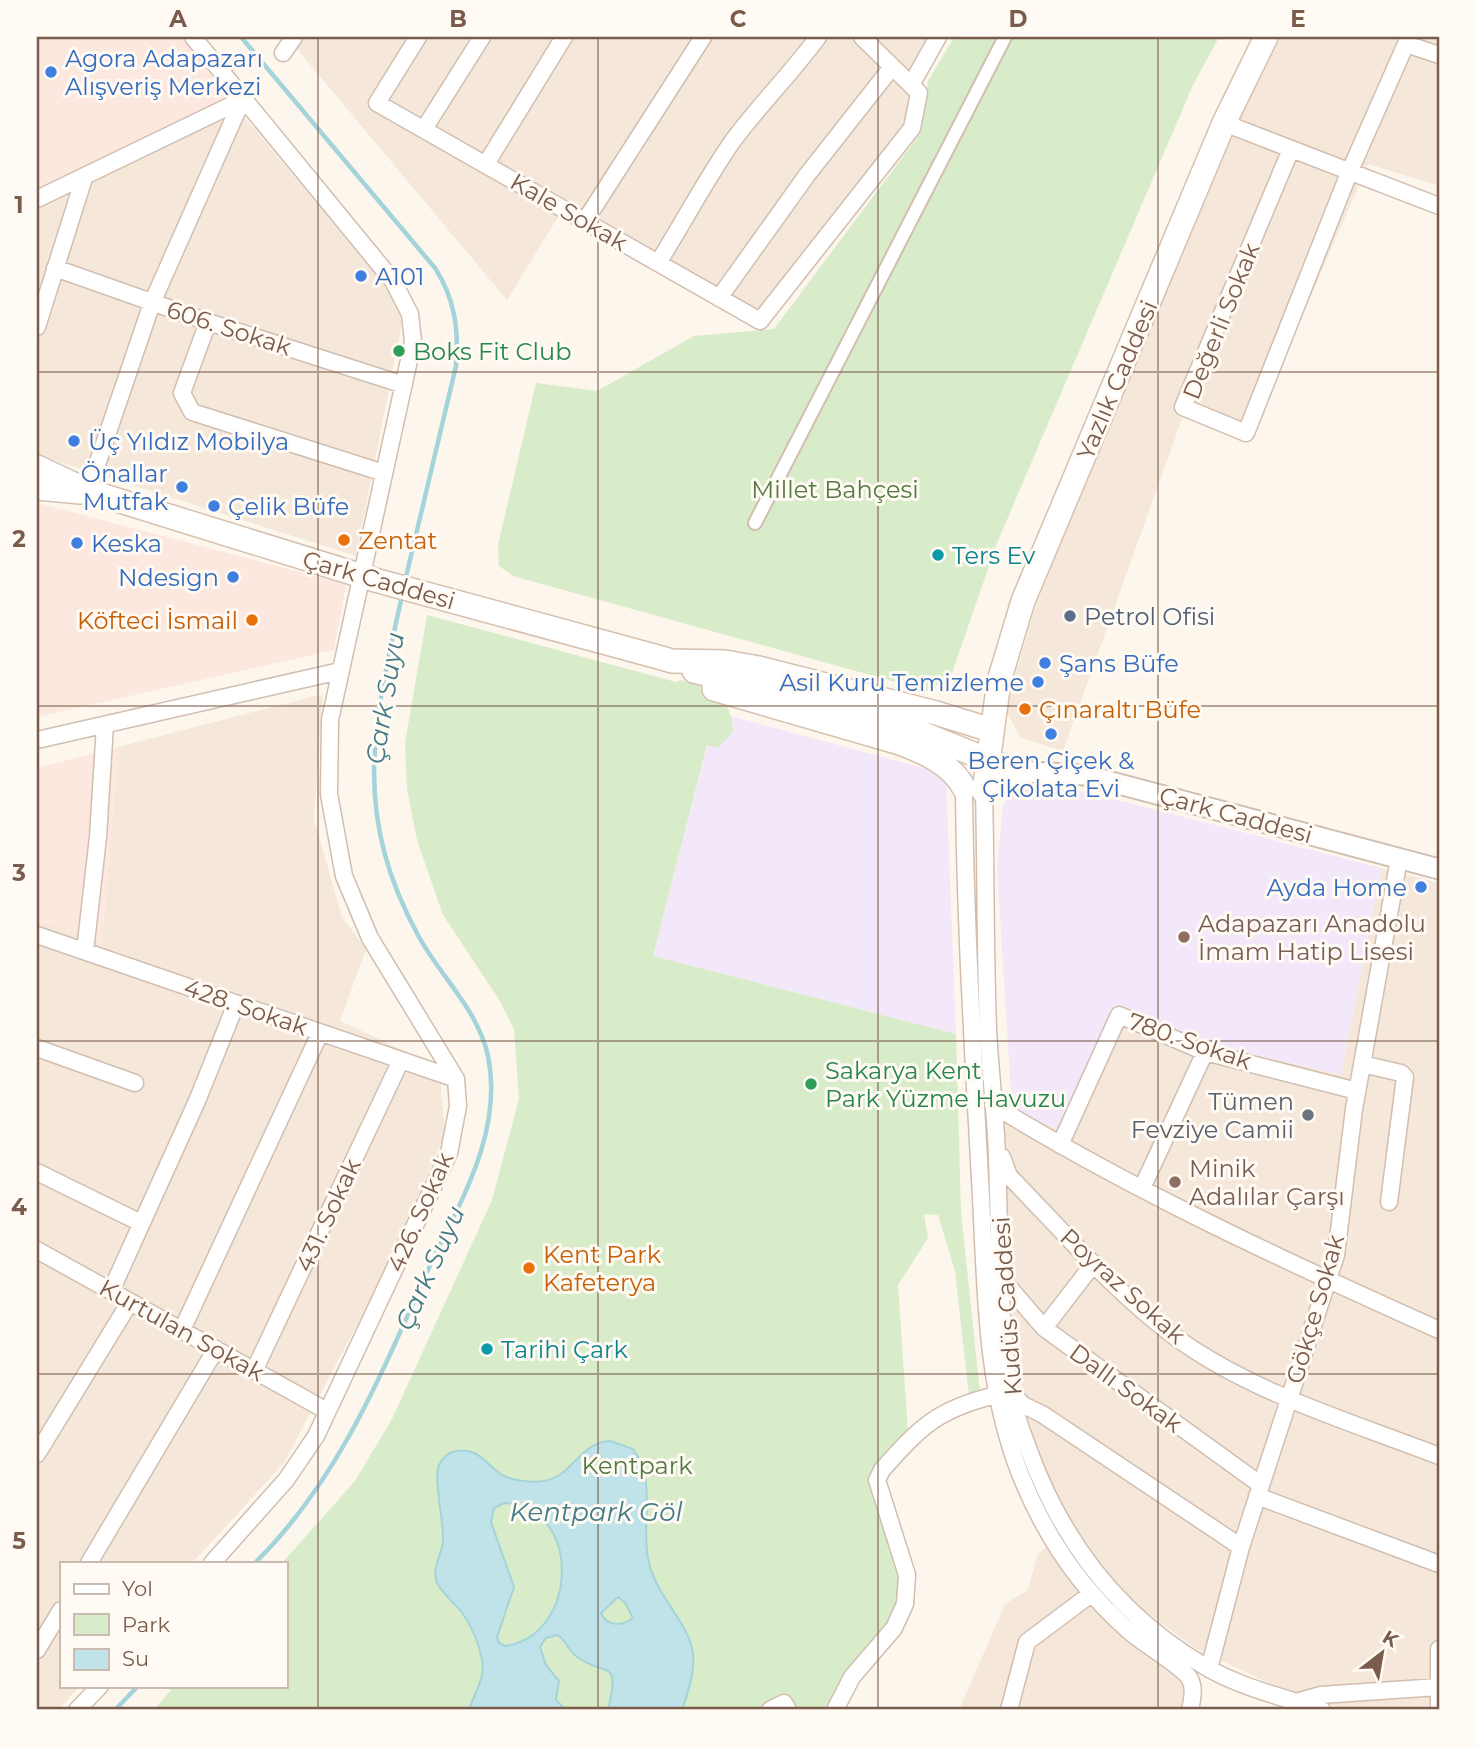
<svg xmlns="http://www.w3.org/2000/svg" width="1476" height="1747" viewBox="0 0 1476 1747" font-family="Montserrat,sans-serif">
	<rect width="100%" height="100%" fill="#fdf6ec"/>
	<path fill="#f5e8da" d="M287 37H930L917 59 904 124 758 309 566 204 507 300Z
		M1281 37H1439V186L1368 164 1248 442 1183 416 1063 751 1021 738 1005 709 1044 578 1245 107Z
		M229 99 405 308 356 556 37 455V189Z
		M323 694 314 819 342 917 366 949 340 1021 439 1067 445 1135 378 1285 284 1463 192 1563H61V1686H80L58 1710H37V920L102 942 118 747Z
		M1381 868 1439 883V1710H1347L1281 1689 1195 1648 1122 1594 1076 1539 1031 1438 1015 1349 1002 1134 1012 1110 1062 1130 1117 1006 1218 1046 1341 1075Z
		M1048 1545 1099 1614 1184 1680 1185 1710H959L1005 1604 1028 1590 1037 1556Z"/>
	<path fill="#fde8e0" d="M37 37H183L229 99 37 189Z
		M37 503 346 584 334 650 37 717Z
		M118 747 102 942 37 920V768Z"/>
	<path fill="#f3e8fa" d="M716 712 946 774 956 1034 653 956Z
		M1033 782 1087 792 1381 868 1341 1075 1218 1046 1117 1006 1062 1131 1012 1110 997 868 1003 804 1015 790Z"/>
	<path fill="#d8ecc9" d="M954 37H1219L1193 85 997 543 951 676 928 691 513 576 499 566 498 545 536 383 597 391 694 336 774 329 920 134 928 81Z
		M427 615 676 682 680 680C709 688 733 697 733 732L718 748 707 745 653 956 956 1034 961 1212 980 1392 969 1396 955 1271 938 1215 924 1214 928 1238 898 1285 908 1432 882 1470 905 1604 835 1710H154L174 1686H285V1563H282L355 1481 392 1419 492 1200 519 1099 514 1029 500 1001 443 915 417 840 407 789 405 743Z"/>
	<path fill="#bfe3e8" stroke="#a5d3da" stroke-width="2" fill-rule="evenodd" d="M610 1441 633 1449C657 1481 641 1520 648 1558 655 1597 689 1621 693 1654 695 1671 688 1692 683 1707L681 1710H608C621 1656 606 1679 576 1656 568 1650 566 1641 558 1635L546 1638 540 1647 546 1665 559 1681 556 1700 566 1710H469C474 1693 486 1678 482 1660 479 1643 471 1625 461 1611 453 1602 442 1593 437 1583 431 1570 442 1554 443 1541 444 1523 434 1480 438 1468 441 1459 448 1452 457 1451 479 1447 487 1466 502 1475 513 1481 532 1483 544 1481 572 1477 580 1442 610 1441ZM504 1503C583 1506 579 1636 505 1646L499 1643 497 1637 514 1587 491 1522 494 1508ZM618 1597 625 1603 633 1618C623 1626 607 1627 601 1613Z"/>
	<g fill="none" stroke-linecap="round" stroke-linejoin="round">
		<path stroke="#a5d3da" stroke-width="4.5" d="M241 37 435 268C455 299 459 330 456 366L405 581
			M255 1563C338 1481 380 1377 427 1272 458 1205 504 1134 488 1056 478 1010 441 977 419 937 351 813 373 725 402 596
			M115 1710 138 1686"/>
		<g stroke="#d1beb0" stroke-width="16">
			<path id="pedestrian" d="M755 523 1005 37"/>
		</g>
		<g stroke="#d1beb0" stroke-width="19">
			<path id="minor" d="M193 37 393 281 410 314 413 342 330 720 329 794 344 876 370 938 456 1079 458 1106 449 1153 316 1436 286 1480 212 1563
				M418 37 377 103 760 321 912 128 919 93 862 37
				M1406 44 1439 55
				M283 53 294 37
				M911 85 938 37
				M1224 123 1439 206
				M424 129 482 37
				M1291 149 1183 407 1246 433 1349 173 1409 37
				M486 164 564 37
				M37 199 242 100
				M585 221 703 37
				M658 263C683 223 705 181 732 142 759 105 791 74 818 37
				M55 268 208 322 404 385
				M719 298 807 175 892 67
				M208 322 182 393 192 412 384 473
				M37 327 84 178
				M88 491 152 303 242 100
				M37 740 340 671
				M964 788C965 918 973 1048 980 1179 986 1276 983 1378 1019 1471 1043 1533 1078 1586 1128 1630 1140 1642 1184 1667 1190 1679 1195 1689 1192 1700 1190 1710
				M984 792C986 871 985 950 988 1029 990 1072 996 1115 997 1158 1000 1235 998 1314 1010 1390 1014 1412 1023 1435 1031 1456 1065 1546 1123 1619 1206 1667 1242 1688 1283 1697 1322 1710
				M37 935 456 1079
				M85 951 98 837 105 725
				M37 1048 135 1083
				M1362 1064 1401 1073 1405 1077 1389 1202
				M993 1105C1135 1192 1287 1262 1439 1330
				M1060 1145 1119 1015 1205 1052 1357 1091
				M1002 1157 1009 1176C1063 1231 1115 1293 1178 1339 1255 1394 1351 1422 1439 1456
				M37 1172 141 1223
				M1142 1188 1205 1052
				M37 1250 327 1411
				M1002 1279 1044 1328 1261 1485
				M111 1291 197 1101 236 1004
				M1044 1328 1094 1263
				M182 1330 320 1033
				M254 1371 401 1060
				M1011 1392 1023 1405 1042 1414 1241 1547
				M37 1454 130 1302
				M1257 1496 1439 1564
				M89 1563 216 1349
				M37 1650 61 1610
				M1209 1669 1241 1547 1336 1255 1354 1109 1399 859
				M1296 1702 1321 1695 1438 1687
				M77 1710 100 1686
				M770 1710 784 1703 788 1710
				M835 1710 852 1677 894 1628 905 1604 907 1575 877 1480 882 1470C921 1426 938 1409 996 1395
				M1009 1710 1027 1642 1091 1594
				M1439 1710V1649"/>
		</g>
		<g stroke="#d1beb0" stroke-width="23">
			<path id="tertiary" d="M988 760 1031 772 1085 775 1439 869
				M984 792 1015 776 1030 772"/>
		</g>
		<g stroke="#d6c0b0" stroke-width="26">
			<path id="secondary" d="M37 467 88 491 375 580 658 657 672 661 725 662 759 668 936 713 991 730
				M37 488 81 492
				M694 671 879 716 988 760
				M714 689 900 743C924 752 952 764 964 788
				M984 792 999 681 1023 601 1224 123 1266 37"/>
		</g>
		<use href="#pedestrian" stroke="#fff" stroke-width="12"/>
		<use href="#minor" stroke="#fff" stroke-width="16"/>
		<use href="#tertiary" stroke="#fff" stroke-width="19"/>
		<use href="#secondary" stroke="#fff" stroke-width="23"/>
	</g>
	<path fill="none" stroke="#7a5c4d" stroke-width="2" stroke-opacity="0.55" d="M318 37V1710M598 37V1710M878 37V1710M1158 37V1710M37 372H1439M37 706H1439M37 1041H1439M37 1374H1439"/>
	<g fill="#3f7fe0" stroke="#fffaf3" stroke-width="2.5">
		<circle cx="51" cy="72" r="7"/>
		<circle cx="361" cy="276" r="7"/>
		<circle cx="74" cy="441" r="7"/>
		<circle cx="182" cy="487" r="7"/>
		<circle cx="214" cy="506" r="7"/>
		<circle cx="77" cy="543" r="7"/>
		<circle cx="233" cy="577" r="7"/>
		<circle cx="1045" cy="663" r="7"/>
		<circle cx="1038" cy="682" r="7"/>
		<circle cx="1051" cy="734" r="7"/>
		<circle cx="1421" cy="887" r="7"/>
	</g>
	<g fill="#2e9e5b" stroke="#fffaf3" stroke-width="2.5">
		<circle cx="399" cy="351" r="7"/>
		<circle cx="811" cy="1084" r="7"/>
	</g>
	<g fill="#e8710a" stroke="#fffaf3" stroke-width="2.5">
		<circle cx="344" cy="540" r="7"/>
		<circle cx="252" cy="620" r="7"/>
		<circle cx="1025" cy="709" r="7"/>
		<circle cx="529" cy="1268" r="7"/>
	</g>
	<g fill="#0f9aa8" stroke="#fffaf3" stroke-width="2.5">
		<circle cx="938" cy="555" r="7"/>
		<circle cx="487" cy="1349" r="7"/>
	</g>
	<circle fill="#5c6f8a" stroke="#fffaf3" stroke-width="2.5" cx="1070" cy="616" r="7"/>
	<g fill="#8d6e63" stroke="#fffaf3" stroke-width="2.5">
		<circle cx="1184" cy="937" r="7"/>
		<circle cx="1175" cy="1182" r="7"/>
	</g>
	<circle fill="#6b7280" stroke="#fffaf3" stroke-width="2.5" cx="1308" cy="1115" r="7"/>
	<g text-anchor="middle" dominant-baseline="central" stroke-width="6" stroke-linejoin="round" paint-order="stroke">
		<g font-size="24" fill="#366cbe" stroke="#fffaf3" text-anchor="start">
			<text x="65" y="58">Agora Adapazarı<tspan x="65" dy="28">Alışveriş Merkezi</tspan></text>
			<text x="375" y="276">A101</text>
			<text x="88" y="441">Üç Yıldız Mobilya</text>
			<text x="168" y="473" text-anchor="end">Önallar<tspan x="168" dy="28">Mutfak</tspan></text>
			<text x="228" y="506">Çelik Büfe</text>
			<text x="91" y="543">Keska</text>
			<text x="219" y="577" text-anchor="end">Ndesign</text>
			<text x="1059" y="663">Şans Büfe</text>
			<text x="1024" y="682" text-anchor="end">Asil Kuru Temizleme</text>
			<text x="1051" y="760" text-anchor="middle">Beren Çiçek &amp;<tspan x="1051" dy="28">Çikolata Evi</tspan></text>
			<text x="1407" y="887" text-anchor="end">Ayda Home</text>
		</g>
		<g font-size="24" fill="#7a5c4d" stroke="#fffaf3">
			<text transform="translate(569 212) rotate(30)">Kale Sokak</text>
			<text transform="translate(1221 321) rotate(-68)">Değerli Sokak</text>
			<text transform="translate(229 328) rotate(18)">606. Sokak</text>
			<text transform="translate(1117 380) rotate(-67)">Yazlık Caddesi</text>
			<text transform="translate(379 580) rotate(16)">Çark Caddesi</text>
			<text transform="translate(1236 815) rotate(15)">Çark Caddesi</text>
			<text transform="translate(246 1007) rotate(19)">428. Sokak</text>
			<text transform="translate(1190 1041) rotate(19)">780. Sokak</text>
			<text transform="translate(420 1212) rotate(-66)">426. Sokak</text>
			<text transform="translate(328 1215) rotate(-65)">431. Sokak</text>
			<text transform="translate(1123 1286) rotate(42)">Poyraz Sokak</text>
			<text transform="translate(1007 1306) rotate(-94)">Kudüs Caddesi</text>
			<text transform="translate(1315 1309) rotate(-74)">Gökçe Sokak</text>
			<text transform="translate(182 1330) rotate(29)">Kurtulan Sokak</text>
			<text transform="translate(1126 1388) rotate(36)">Dallı Sokak</text>
		</g>
		<g font-size="24" fill="#27864d" stroke="#fffaf3" text-anchor="start">
			<text x="413" y="351">Boks Fit Club</text>
			<text x="825" y="1070">Sakarya Kent<tspan x="825" dy="28">Park Yüzme Havuzu</tspan></text>
		</g>
		<g font-size="24" fill="#537a41" stroke="#fffaf3">
			<text x="835" y="489">Millet Bahçesi</text>
			<text x="637" y="1465">Kentpark</text>
		</g>
		<g font-size="24" fill="#c56008" stroke="#fffaf3" text-anchor="start">
			<text x="358" y="540">Zentat</text>
			<text x="238" y="620" text-anchor="end">Köfteci İsmail</text>
			<text x="1039" y="709">Çınaraltı Büfe</text>
			<text x="543" y="1254">Kent Park<tspan x="543" dy="28">Kafeterya</tspan></text>
		</g>
		<g font-size="24" fill="#0d838f" stroke="#fffaf3" text-anchor="start">
			<text x="952" y="555">Ters Ev</text>
			<text x="501" y="1349">Tarihi Çark</text>
		</g>
		<g font-size="24" fill="#4e5e75" stroke="#fffaf3" text-anchor="start">
			<text x="1084" y="616">Petrol Ofisi</text>
		</g>
		<g font-size="24" fill="#785e54" stroke="#fffaf3" text-anchor="start">
			<text x="1198" y="923">Adapazarı Anadolu<tspan x="1198" dy="28">İmam Hatip Lisesi</tspan></text>
			<text x="1189" y="1168">Minik<tspan x="1189" dy="28">Adalılar Çarşı</tspan></text>
		</g>
		<g font-size="24" fill="#5b616d" stroke="#fffaf3" text-anchor="end">
			<text x="1294" y="1101">Tümen<tspan x="1294" dy="28">Fevziye Camii</tspan></text>
		</g>
		<g font-size="26" font-style="italic" fill="#437c86" stroke="#fffaf3">
			<text transform="translate(385 698) rotate(-81)">Çark Suyu</text>
			<text transform="translate(430 1268) rotate(-66)">Çark Suyu</text>
			<text x="596" y="1512">Kentpark Göl</text>
		</g>
	</g>
	<rect width="1476" height="1747" fill="none" stroke="#fffaf3" stroke-width="77"/>
	<rect x="60" y="1562" width="228" height="126" fill="#fffaf3" stroke="#cabbb1" stroke-width="2"/>
	<rect x="74" y="1584" width="35" height="10" fill="#ffffff" stroke="#cabbb1" stroke-width="2"/>
	<text x="122" y="1596" font-size="21" fill="#7a5c4d">Yol</text>
	<rect x="74" y="1614" width="35" height="21" fill="#d8ecc9" stroke="#cabbb1" stroke-width="2"/>
	<text x="122" y="1632" font-size="21" fill="#7a5c4d">Park</text>
	<rect x="74" y="1649" width="35" height="21" fill="#bfe3e8" stroke="#cabbb1" stroke-width="2"/>
	<text x="122" y="1666" font-size="21" fill="#7a5c4d">Su</text>
	<g transform="translate(1382 1653) rotate(31)" stroke="#fffaf3" stroke-width="5" paint-order="stroke">
	<path d="M0-5L12 26L0 18L-12 26Z" fill="#7a5c4d"/>
	<text y="-10" font-size="19" font-weight="bold" text-anchor="middle" fill="#7a5c4d">K</text>
	</g>
	<rect x="38" y="38" width="1400" height="1670" fill="none" stroke="#7a5c4d" stroke-width="2.5"/>
	<g font-size="23" text-anchor="middle" font-weight="bold" fill="#7a5c4d">
		<text x="178" y="27">A</text>
		<text x="458" y="27">B</text>
		<text x="738" y="27">C</text>
		<text x="1018" y="27">D</text>
		<text x="1298" y="27">E</text>
		<text x="19" y="213">1</text>
		<text x="19" y="547">2</text>
		<text x="19" y="881">3</text>
		<text x="19" y="1215">4</text>
		<text x="19" y="1549">5</text>
	</g>
</svg>
